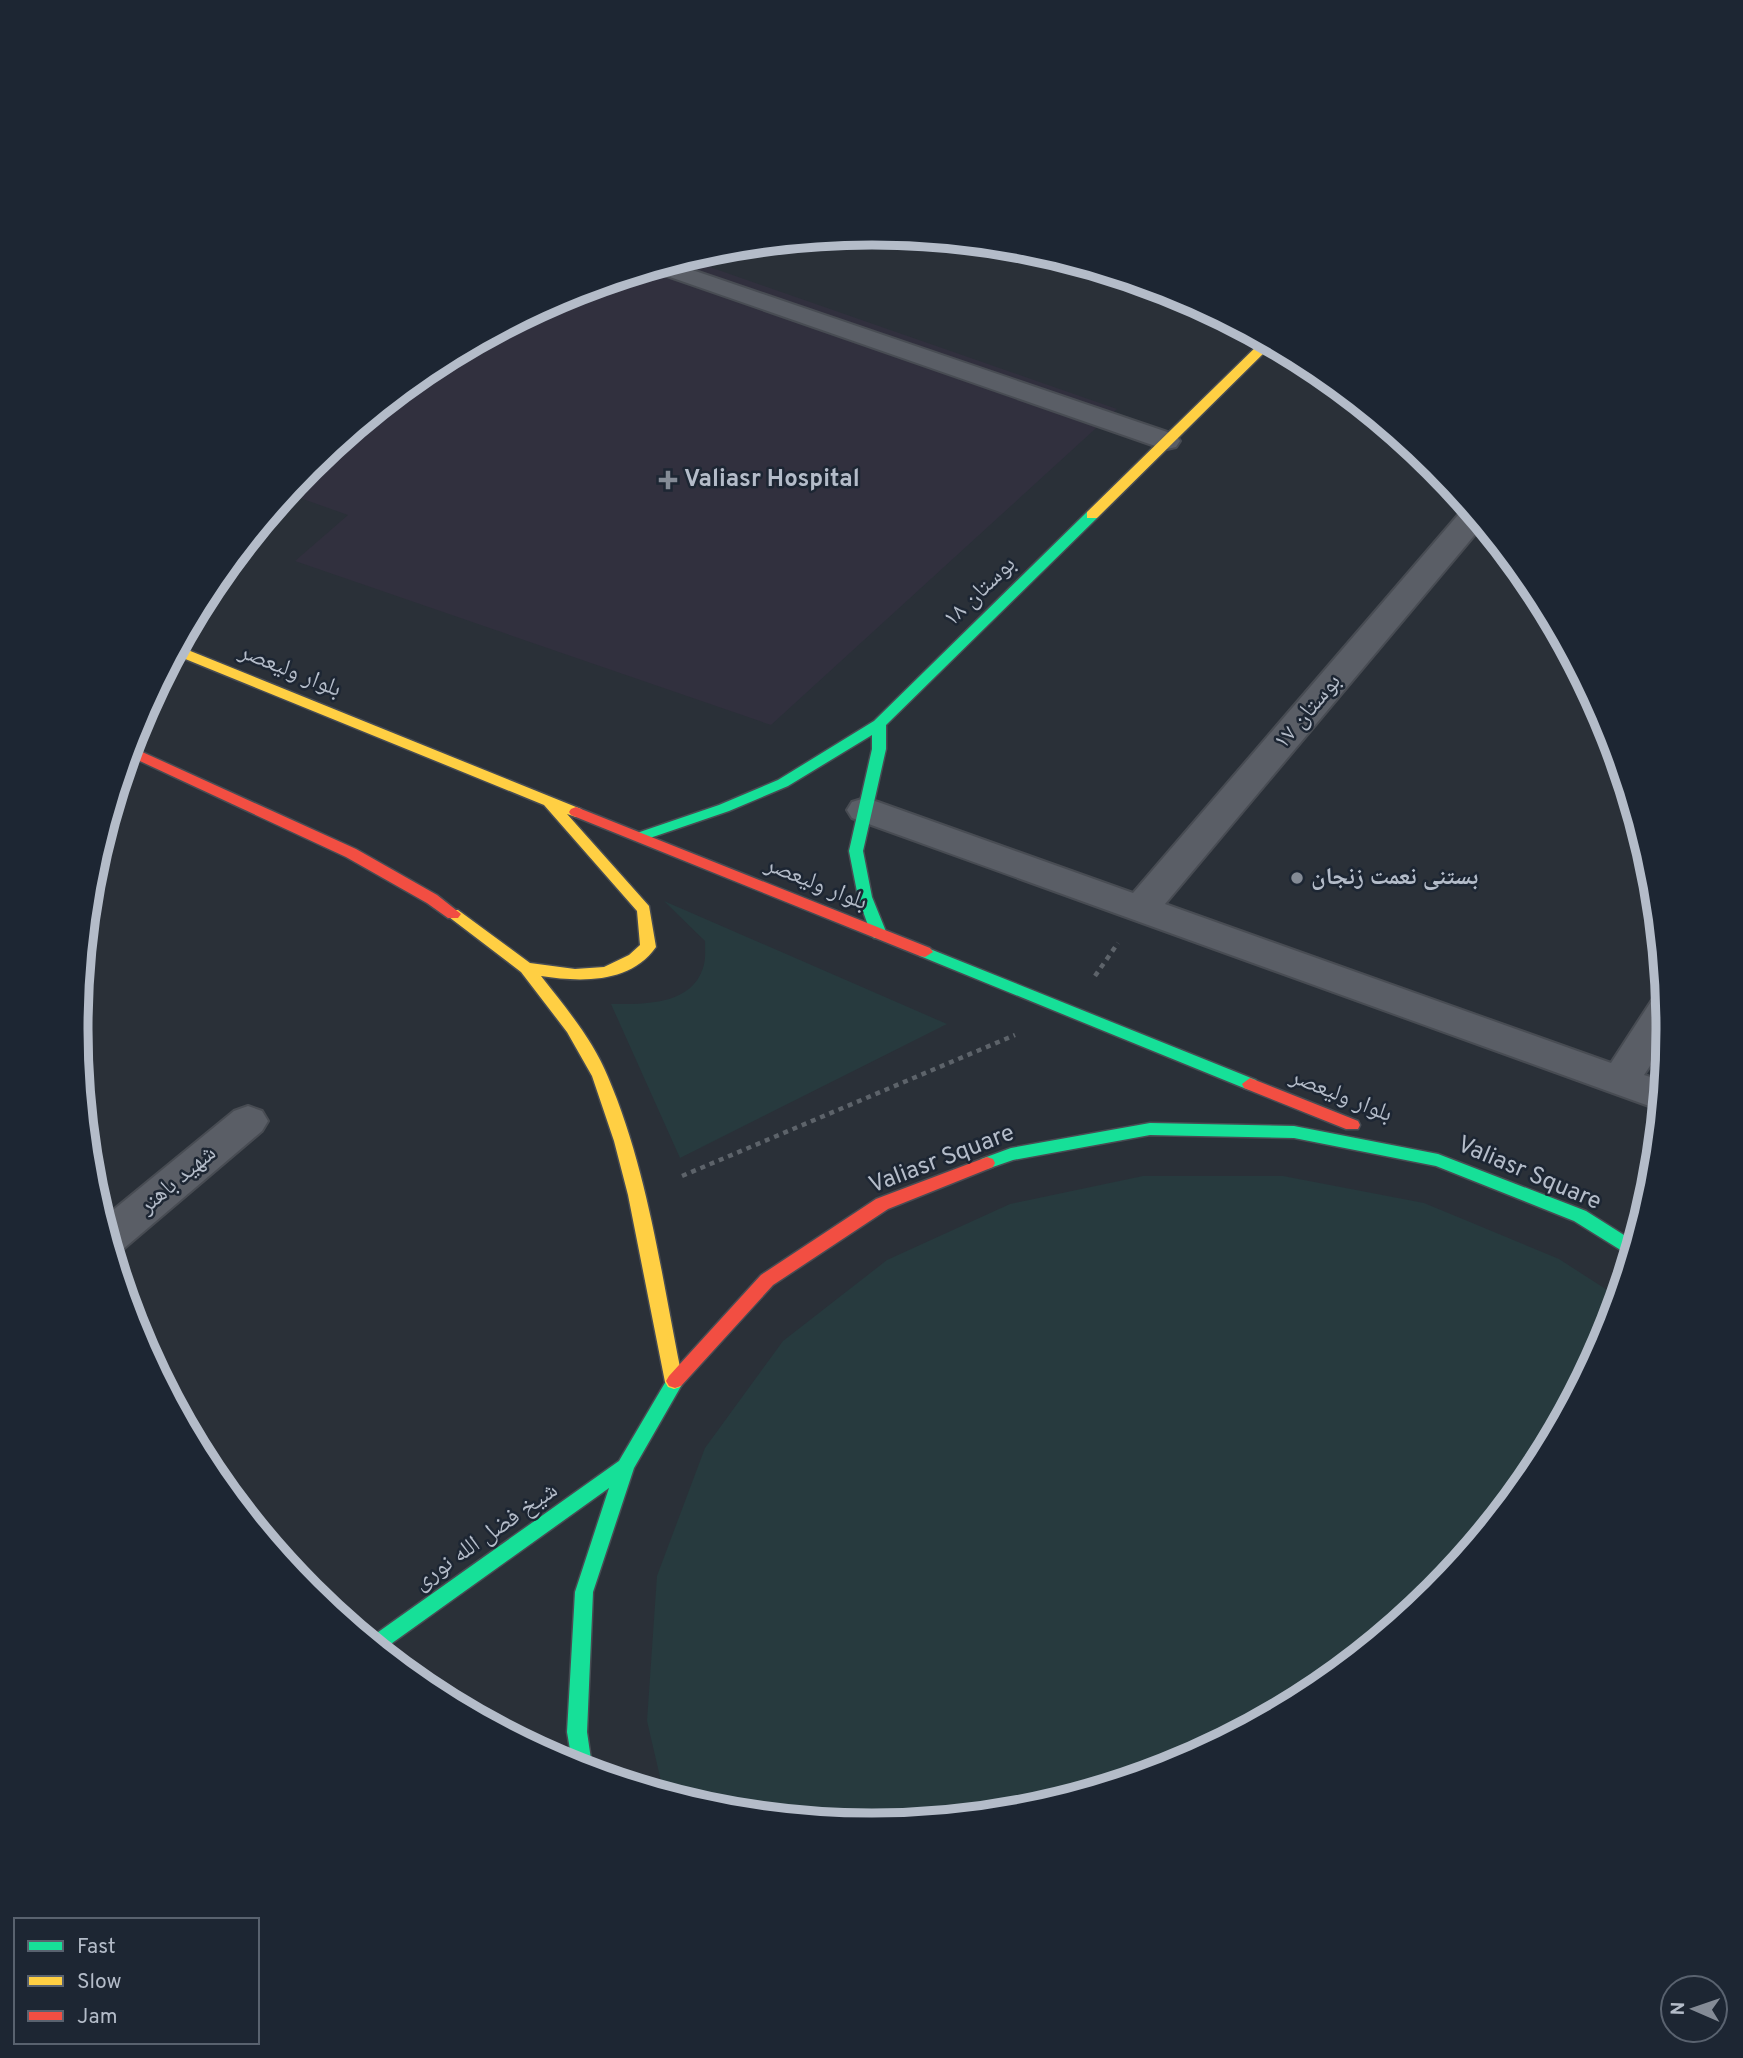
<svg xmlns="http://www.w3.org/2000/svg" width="1743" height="2058" viewBox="0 0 1743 2058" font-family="Overpass,'Noto Naskh Arabic',sans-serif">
	<rect width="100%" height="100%" fill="#2a3038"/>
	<path fill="#31303e" d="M684 258 1117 409 771 725 295 561 348 515 286 493 309 466 429 367 567 293Z"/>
	<path fill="#273a3e" d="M664 901 947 1024 680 1158 611 1004C642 1004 691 1006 703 968 706 960 705 949 705 941Z
		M1143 1176H1283L1424 1203 1559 1259 1618 1297 1607 1334 1533 1472 1434 1592 1314 1691 1176 1765 1026 1810 871 1825 716 1810 664 1794 647 1721 657 1576 705 1448 783 1341 887 1260 1010 1204Z"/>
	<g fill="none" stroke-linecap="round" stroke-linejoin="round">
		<g stroke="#484c53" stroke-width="4">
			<path id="lane" d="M669 262 1176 435 1180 441 1176 447 1167 449 1158 447 647 269Z"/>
		</g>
		<g stroke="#484c53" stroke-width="4">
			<path id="street" d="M1468 507 1483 525 1165 904 1611 1063 1652 1000 1665 997 1667 1040 1644 1075 1663 1081 1660 1110 852 818 847 810 852 802 865 798 878 802 1133 893 1464 508Z
				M248 1106 262 1111 268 1121 262 1131 122 1250 112 1254 101 1220 234 1111Z"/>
		</g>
		<g stroke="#484c53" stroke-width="3">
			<path id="fast" d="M1092 511 1097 512V518L886 725V749L863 851 872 897 887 934 884 938H874L871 934 858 897 849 851 872 749V735L788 786 729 811 644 840H634L632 837 634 834 719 805 778 780 874 721 1087 512Z
				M925 947 1256 1080 1258 1084 1250 1090 1244 1088 920 956 917 952Z
				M1150 1123 1294 1126 1438 1154 1586 1211 1635 1242 1631 1255 1627 1254 1574 1221 1436 1166 1294 1138 1150 1135 1013 1160 987 1169 981 1167 979 1163 981 1159 1011 1148Z
				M675 1374 681 1376 684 1381 634 1468 593 1592 587 1732 593 1773 573 1767 567 1732 575 1592 609 1488 381 1651 367 1640 619 1461 669 1376Z"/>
		</g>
		<g stroke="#484c53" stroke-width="3">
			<path id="slow" d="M1263 340 1272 345 1097 518H1087V512Z
				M178 646 581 809 583 812 581 815 576 817 567 814 649 906 656 947C630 984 580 982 541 976 566 1008 593 1040 608 1077 649 1173 662 1281 683 1382L680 1387 674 1389 668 1387 665 1382 628 1195 614 1141 592 1076 567 1032 521 972 445 914 448 910H458L530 963 575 969 604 967 629 955 640 945 637 911 544 805 173 654Z"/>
		</g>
		<g stroke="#484c53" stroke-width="3">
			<path id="jam" d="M129 746 356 849 437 895 461 914 458 918H448L427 903 346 857 127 755Z
				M576 807 930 948 933 952 925 957 920 956 571 815 569 812 571 809Z
				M1250 1078 1358 1121 1360 1125 1358 1129H1346L1244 1088 1242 1084Z
				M987 1157 993 1159 995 1163 993 1167 888 1209 773 1285 681 1386 675 1388 669 1386 666 1381 669 1376 761 1275 876 1199Z"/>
		</g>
		<path stroke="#5d636a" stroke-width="4.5" stroke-dasharray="5 5" stroke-linecap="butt" d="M1095 976 1118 943
			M682 1176 1015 1035"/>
		<path stroke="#5d636a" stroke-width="5" stroke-dasharray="6 6" stroke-linecap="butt" d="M420 1674 421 1684"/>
		<use href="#lane" fill="#5a5e66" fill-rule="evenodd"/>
		<use href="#street" fill="#5a5e66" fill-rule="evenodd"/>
		<use href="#fast" fill="#16e098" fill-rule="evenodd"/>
		<use href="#slow" fill="#ffcf43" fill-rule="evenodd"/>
		<use href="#jam" fill="#f24e42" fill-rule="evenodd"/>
	</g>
	<g fill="#848b96" stroke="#1d2633" stroke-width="2.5">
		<path d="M664.5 469.5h7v7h7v7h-7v7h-7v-7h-7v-7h7z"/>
		<circle cx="1297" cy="878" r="7"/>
	</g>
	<g text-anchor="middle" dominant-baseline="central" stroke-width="5" stroke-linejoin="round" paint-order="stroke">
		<g font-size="24" font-weight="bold" fill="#b4bcc9" stroke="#1d2633" text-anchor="start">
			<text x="684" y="480">Valiasr Hospital</text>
			<text x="1311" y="878">بستنی نعمت زنجان</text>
		</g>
		<g font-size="24" fill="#b4bcc9" stroke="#1d2633">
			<text transform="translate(980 592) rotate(-44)">بوستان ۱۸</text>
			<text transform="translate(290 671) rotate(22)">بلوار ولیعصر</text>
			<text transform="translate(1308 712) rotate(-50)">بوستان ۱۷</text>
			<text transform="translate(816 884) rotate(22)">بلوار ولیعصر</text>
			<text transform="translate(1341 1096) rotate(22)">بلوار ولیعصر</text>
			<text transform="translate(942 1160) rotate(-21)">Valiasr Square</text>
			<text transform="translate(1529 1174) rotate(23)">Valiasr Square</text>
			<text transform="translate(178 1180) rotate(-40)">شهید باهنر</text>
			<text transform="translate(486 1537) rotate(-35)">شیخ فضل الله نوری</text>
		</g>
	</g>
	<path d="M0 0H1743V2058H0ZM88 1029a784 784 0 1 1 1568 0a784 784 0 1 1-1568 0Z" fill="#1d2633" fill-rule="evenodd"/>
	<path fill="none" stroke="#b4bcc9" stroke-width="9" d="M88 1029a784 784 0 1 1 1568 0a784 784 0 1 1-1568 0Z"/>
	<rect x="14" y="1918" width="245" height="126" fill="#1d2633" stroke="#59626f" stroke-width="2"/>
	<rect x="28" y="1941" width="35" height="10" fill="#16e098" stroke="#59626f" stroke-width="2"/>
	<text x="77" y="1953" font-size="21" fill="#b4bcc9">Fast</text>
	<rect x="28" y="1976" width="35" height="10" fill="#ffcf43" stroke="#59626f" stroke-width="2"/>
	<text x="77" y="1988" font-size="21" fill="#b4bcc9">Slow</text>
	<rect x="28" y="2011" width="35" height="10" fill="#f24e42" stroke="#59626f" stroke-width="2"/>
	<text x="77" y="2023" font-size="21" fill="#b4bcc9">Jam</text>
	<g transform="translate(1694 2009) rotate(272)"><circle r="33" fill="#1d2633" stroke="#59626f" stroke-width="2"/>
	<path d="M0-5L12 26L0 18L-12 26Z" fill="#848b96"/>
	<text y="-10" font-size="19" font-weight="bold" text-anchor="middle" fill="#b4bcc9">N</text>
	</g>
</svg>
